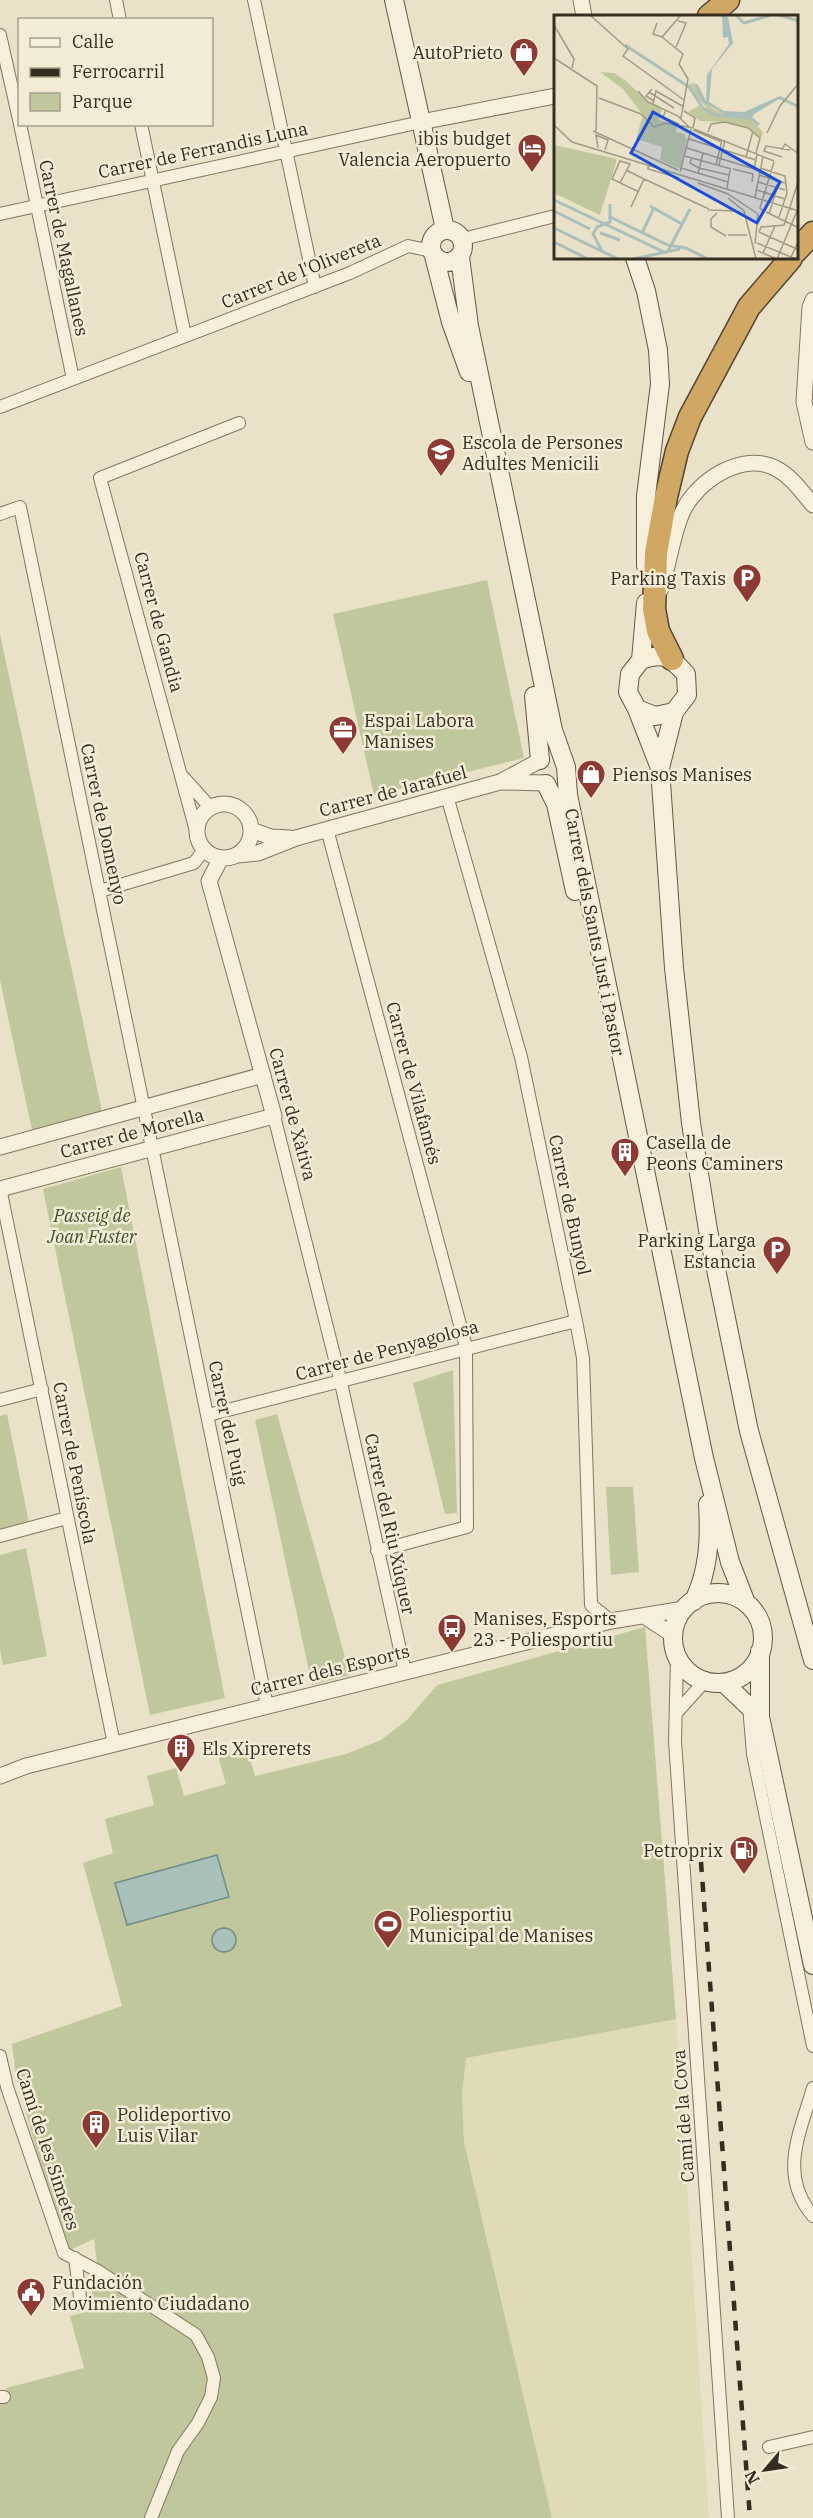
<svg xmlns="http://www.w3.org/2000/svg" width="813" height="2518" viewBox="0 0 813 2518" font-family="'IBM Plex Serif',serif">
	<rect width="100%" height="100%" fill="#eae2c8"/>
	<path fill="#dfdbb7" d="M676 2019 709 2518H552L464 2142 462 2095 466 2058Z"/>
	<path fill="#c0c79d" d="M487 580 524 758 374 795 333 614Z
		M0 634 102 1111 32 1130 0 980Z
		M121 1167 225 1698 150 1715 43 1189Z
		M453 1370 457 1513 445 1514 413 1383Z
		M7 1414 29 1523 0 1530V1416Z
		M277 1414 350 1675 312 1685 255 1420Z
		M606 1487H633L639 1572 611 1575Z
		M26 1548 47 1656 3 1665 0 1650V1555Z
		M645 1627 676 2019 466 2058 462 2095 464 2142 552 2518H0V2403H9L6 2388 84 2368 70 2316 95 2310 89 2272 98 2271 94 2239 98 2237 64 2253 16 2076 12 2044 122 2006 83 1863 113 1853 105 1819 154 1805 147 1776 176 1768 184 1796 226 1784 218 1756 247 1748 255 1776 346 1754 381 1740 407 1720 437 1685Z"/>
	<path fill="#a9bfba" stroke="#708c87" stroke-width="1.5" d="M217 1855 229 1897 127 1925 115 1883Z
		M212 1940a12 12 0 1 1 24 0a12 12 0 1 1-24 0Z"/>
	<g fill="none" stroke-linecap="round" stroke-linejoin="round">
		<g stroke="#84755f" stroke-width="14">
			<path id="minor" d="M116 0 120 20
				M254 0 315 287
				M0 35 20 124
				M20 124 73 379
				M141 124 185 336
				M0 214 421 122
				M463 239 555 216
				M0 407 350 273 408 246 432 251
				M0 514 20 507 267 1706
				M183 777 210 807
				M447 796 521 1057 576 1321 583 1358 591 1605 611 1621
				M327 829 466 1347 467 1527 377 1551
				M196 831 100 478 239 423
				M100 891 194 863 204 850
				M274 1116 341 1383 405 1672
				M0 1188 114 1744
				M0 1400 42 1389
				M208 1415 576 1321
				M0 1536 67 1518
				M677 1658 675 1741 728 2518
				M749 1706 753 1754 813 2046
				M678 1711 704 1682
				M0 2056 7 2087 64 2253 98 2271 196 2335 208 2357 214 2378 211 2397 198 2423 178 2451 151 2518
				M813 2088C800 2133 778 2175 813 2216
				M75 2258 81 2304
				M0 2397H4
				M769 2447 813 2437"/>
		</g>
		<g stroke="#84755f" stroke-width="17">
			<path id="tertiary" d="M581 0 584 16
				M421 122 555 96
				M813 300 810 307 804 402 813 442
				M661 589C669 564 672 536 682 513 696 481 743 450 777 469 792 477 802 492 813 505
				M503 782 544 783
				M197 831a27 27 0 1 1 54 0a27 27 0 1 1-54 0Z
				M251 830 271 837 290 838
				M237 855 258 853 296 838 500 782 539 761
				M0 1147 263 1075
				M0 1189 274 1116 209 881 221 858
				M644 1616 673 1635
				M0 1776 26 1766 611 1621 684 1609"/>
		</g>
		<g stroke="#665742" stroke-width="20">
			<path id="secondary" d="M394 0 445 229
				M431 246a16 16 0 1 1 32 0a16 16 0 1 1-32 0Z
				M434 256 451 322 469 372
				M460 257 469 326 553 730 566 767 568 795 704 1458 730 1562 746 1603
				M635 258 646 291 658 350 660 384 646 496V566
				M646 603 641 660 630 674 628 692 637 709 660 768 674 968 691 1123 708 1230 749 1431 813 1660
				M641 660C665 652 670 657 686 674L687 695 674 712 660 768
				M534 696 540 760
				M637 709 655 716 674 712
				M546 784 556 804 575 891
				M673 1638a45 45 0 1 1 90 0a45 45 0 1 1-90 0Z
				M694 1601C709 1569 710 1539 708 1504
				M760 1651V1717L813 1965
				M724 1683 760 1717"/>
		</g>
		<g stroke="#534433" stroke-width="25">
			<path id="motorway" d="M709 16 728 0
				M796 251 813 233
				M672 659 658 631 654 609 656 553 666 497 677 451 690 417 749 307 791 258"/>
		</g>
		<use href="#minor" stroke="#f6efdb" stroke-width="12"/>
		<use href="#tertiary" stroke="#f6efdb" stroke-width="15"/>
		<use href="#secondary" stroke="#f6efdb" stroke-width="18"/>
		<use href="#motorway" stroke="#d0a763" stroke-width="22"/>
		<path stroke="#362d21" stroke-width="4.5" stroke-dasharray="10 10" stroke-linecap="butt" d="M701 1862 750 2518"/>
	</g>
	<defs>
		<g id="shop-pin" transform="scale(1.5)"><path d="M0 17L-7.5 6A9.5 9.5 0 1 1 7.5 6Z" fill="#8d3a35" stroke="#f2ecd7"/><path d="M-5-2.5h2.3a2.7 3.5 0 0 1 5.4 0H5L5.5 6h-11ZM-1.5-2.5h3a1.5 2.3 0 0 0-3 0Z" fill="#fff"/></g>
		<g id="hotel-pin" transform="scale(1.5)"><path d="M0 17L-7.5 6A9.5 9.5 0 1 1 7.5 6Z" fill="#8d3a35" stroke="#f2ecd7"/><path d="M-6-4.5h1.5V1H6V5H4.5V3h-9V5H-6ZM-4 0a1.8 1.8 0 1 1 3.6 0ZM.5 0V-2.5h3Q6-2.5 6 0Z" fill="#fff"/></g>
		<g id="school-pin" transform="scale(1.5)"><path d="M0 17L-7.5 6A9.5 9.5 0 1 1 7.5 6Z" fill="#8d3a35" stroke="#f2ecd7"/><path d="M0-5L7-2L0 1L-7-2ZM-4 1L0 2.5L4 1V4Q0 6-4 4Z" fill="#fff"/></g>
		<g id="parking-pin" transform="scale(1.5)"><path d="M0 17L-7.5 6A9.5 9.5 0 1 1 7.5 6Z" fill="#8d3a35" stroke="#f2ecd7"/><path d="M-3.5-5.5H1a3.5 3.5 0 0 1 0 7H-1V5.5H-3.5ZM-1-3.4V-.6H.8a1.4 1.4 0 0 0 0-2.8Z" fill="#fff"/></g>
		<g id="office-pin" transform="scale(1.5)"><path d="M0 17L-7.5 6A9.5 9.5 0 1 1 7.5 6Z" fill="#8d3a35" stroke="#f2ecd7"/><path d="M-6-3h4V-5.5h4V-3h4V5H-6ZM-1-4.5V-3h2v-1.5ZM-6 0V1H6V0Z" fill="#fff"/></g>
		<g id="building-pin" transform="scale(1.5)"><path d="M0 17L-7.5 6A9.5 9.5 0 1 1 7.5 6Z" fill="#8d3a35" stroke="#f2ecd7"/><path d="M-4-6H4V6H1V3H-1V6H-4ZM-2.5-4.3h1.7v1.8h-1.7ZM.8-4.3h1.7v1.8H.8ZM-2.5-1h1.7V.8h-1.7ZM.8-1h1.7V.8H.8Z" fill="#fff"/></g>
		<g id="bus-pin" transform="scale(1.5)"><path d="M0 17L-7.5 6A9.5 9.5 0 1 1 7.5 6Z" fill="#8d3a35" stroke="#f2ecd7"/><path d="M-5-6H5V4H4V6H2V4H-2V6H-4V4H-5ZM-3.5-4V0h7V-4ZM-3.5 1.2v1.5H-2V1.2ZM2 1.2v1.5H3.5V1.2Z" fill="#fff"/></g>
		<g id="fuel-pin" transform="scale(1.5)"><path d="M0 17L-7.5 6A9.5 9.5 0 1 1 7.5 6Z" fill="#8d3a35" stroke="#f2ecd7"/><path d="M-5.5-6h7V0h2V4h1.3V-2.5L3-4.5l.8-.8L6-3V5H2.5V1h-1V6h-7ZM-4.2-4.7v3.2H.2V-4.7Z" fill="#fff"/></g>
		<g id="stadium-pin" transform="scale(1.5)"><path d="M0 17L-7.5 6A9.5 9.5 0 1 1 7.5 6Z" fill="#8d3a35" stroke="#f2ecd7"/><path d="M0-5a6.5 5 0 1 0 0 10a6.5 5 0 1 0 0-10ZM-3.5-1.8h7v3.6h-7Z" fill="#fff"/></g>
		<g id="civic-pin" transform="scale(1.5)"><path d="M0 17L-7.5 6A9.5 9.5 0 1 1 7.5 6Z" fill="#8d3a35" stroke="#f2ecd7"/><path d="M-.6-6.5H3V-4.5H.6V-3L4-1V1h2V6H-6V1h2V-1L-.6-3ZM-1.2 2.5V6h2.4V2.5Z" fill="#fff"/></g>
	</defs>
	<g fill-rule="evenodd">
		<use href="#shop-pin" x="524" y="52"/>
		<use href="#hotel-pin" x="532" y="148"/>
		<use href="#school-pin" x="441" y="452"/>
		<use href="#parking-pin" x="747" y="578"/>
		<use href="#office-pin" x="343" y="730"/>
		<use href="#shop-pin" x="591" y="774"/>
		<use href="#building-pin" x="625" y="1152"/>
		<use href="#parking-pin" x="777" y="1250"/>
		<use href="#bus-pin" x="452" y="1628"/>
		<use href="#building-pin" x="181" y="1748"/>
		<use href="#fuel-pin" x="744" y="1850"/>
		<use href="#stadium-pin" x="388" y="1924"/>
		<use href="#building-pin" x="96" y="2124"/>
		<use href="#civic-pin" x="31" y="2292"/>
	</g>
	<g text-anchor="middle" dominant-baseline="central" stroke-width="5" stroke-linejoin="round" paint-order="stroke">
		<g font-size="18" fill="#362d21" stroke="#f2ecd7" text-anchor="start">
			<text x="503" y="52" text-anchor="end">AutoPrieto</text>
			<text x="511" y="138" text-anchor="end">ibis budget<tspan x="511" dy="21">Valencia Aeropuerto</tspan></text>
			<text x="462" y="442">Escola de Persones<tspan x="462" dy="21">Adultes Menicili</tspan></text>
			<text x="726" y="578" text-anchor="end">Parking Taxis</text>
			<text x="364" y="720">Espai Labora<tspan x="364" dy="21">Manises</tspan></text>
			<text x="612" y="774">Piensos Manises</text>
			<text x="646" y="1142">Casella de<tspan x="646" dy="21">Peons Caminers</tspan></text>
			<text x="756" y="1240" text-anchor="end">Parking Larga<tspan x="756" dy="21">Estancia</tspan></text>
			<text x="473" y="1618">Manises, Esports<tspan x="473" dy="21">23 - Poliesportiu</tspan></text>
			<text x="202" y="1748">Els Xiprerets</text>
			<text x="723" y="1850" text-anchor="end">Petroprix</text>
			<text x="409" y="1914">Poliesportiu<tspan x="409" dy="21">Municipal de Manises</tspan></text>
			<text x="117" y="2114">Polideportivo<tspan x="117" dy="21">Luis Vilar</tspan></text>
			<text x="52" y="2282">Fundación<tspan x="52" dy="21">Movimiento Ciudadano</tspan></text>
		</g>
		<g font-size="18" fill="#362d21" stroke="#f2ecd7">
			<text transform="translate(203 150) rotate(-12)">Carrer de Ferrandis Luna</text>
			<text transform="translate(64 248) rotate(78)">Carrer de Magallanes</text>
			<text transform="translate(301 271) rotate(-22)">Carrer de l'Olivereta</text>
			<text transform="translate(159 622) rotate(75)">Carrer de Gandia</text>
			<text transform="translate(393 791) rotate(-15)">Carrer de Jarafuel</text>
			<text transform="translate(104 824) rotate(78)">Carrer de Domenyo</text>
			<text transform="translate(595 932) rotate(79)">Carrer dels Sants Just i Pastor</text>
			<text transform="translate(414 1083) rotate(75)">Carrer de Vilafamés</text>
			<text transform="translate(293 1114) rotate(75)">Carrer de Xàtiva</text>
			<text transform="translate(132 1133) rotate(-15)">Carrer de Morella</text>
			<text transform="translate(570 1205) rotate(78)">Carrer de Bunyol</text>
			<text transform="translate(387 1350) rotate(-15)">Carrer de Penyagolosa</text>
			<text transform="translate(228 1423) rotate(78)">Carrer del Puig</text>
			<text transform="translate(75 1463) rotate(79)">Carrer de Peníscola</text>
			<text transform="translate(390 1524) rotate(78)">Carrer del Riu Xúquer</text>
			<text transform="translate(330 1670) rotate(-14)">Carrer dels Esports</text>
			<text transform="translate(683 2116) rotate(-94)">Camí de la Cova</text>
			<text transform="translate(48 2149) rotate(72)">Camí de les Simetes</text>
		</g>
		<g font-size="18" font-style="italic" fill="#44512a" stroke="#f2ecd7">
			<text x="92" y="1215">Passeig de<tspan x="92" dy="21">Joan Fuster</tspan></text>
		</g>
	</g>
	<g transform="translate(554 15)">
		<rect width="244" height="244" fill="#eae2c8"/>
		<path d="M46 57 60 58 72 66 92 85 108 93 105 105 123 111 122 117 130 119 133 125 126 154 106 145 108 132 82 124 89 100 69 74ZM141 69 150 88 163 96 200 100 196 104 209 117 207 123 195 113 173 107 146 106 134 97 146 90 151 95 159 99 132 71ZM0 130 63 144 46 200 0 178Z" fill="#c0c79d"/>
		<path d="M168 0 174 2 179 28 158 54 155 87 170 96 190 97 226 81 244 90V93L225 84 197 101 173 100 150 88 147 84 141 69 132 70 139 68 144 70 152 86 153 60 175 29 174 22 169 23Z" fill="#a9bfba"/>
		<path fill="none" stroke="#a9bfba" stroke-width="3" d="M182 0 190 8 217 0M225 0 245 6M71 30 135 72 149 93 161 100 197 103 205 110M0 185 110 237M96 191 128 209M0 196 36 214M56 202 114 230 132 233 154 244M0 213 64 244M46 218 66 225M88 218 100 193M0 227 34 244M48 236 39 219 43 212 56 207V189M114 236 136 194M79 244 126 234"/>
		<path fill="none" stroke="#a29a85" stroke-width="1.5" d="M36 0 74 34 69 41 130 85M127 0 108 22 129 39 125 49 134 64 127 103M103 8 99 19 108 22M0 10 20 44 18 53M122 32 132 8 124 6M0 43 43 71 42 116M98 74 92 81 100 86M84 76 94 87 124 101 135 112M95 77 120 93M45 83 87 99 100 112 111 108 139 113M99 89 102 76 130 92M112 95 109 102 125 109M130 96 141 103 139 113M0 110 18 127 202 183M140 114 220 146M139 115 168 127M39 116 124 155M154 117 157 109 171 107 194 113 206 123 202 138M213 118 226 91 245 68M135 124 202 145M44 133 42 120 54 125 51 135M133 133 200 154 203 140M228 135 231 129 245 139M131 141 177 154M192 142 199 116M228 142 210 136 212 131 236 135M138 143 136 148 145 153 175 160M94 149V154L125 163M162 150 168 125M165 150 171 125M127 153 174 167M206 153 231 161 233 178M179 154 199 159 198 167M72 155 90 164M126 157 137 114M144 159 149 138M205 160 231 168M90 164 155 194M204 167 231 175M66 168 76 149 66 146 58 164 85 177M144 168 174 179 204 199M173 173 176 155M203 175 231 184M201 182 209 142M174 183 190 196 202 244M202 183 245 196M77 192 90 164M154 195 182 196 189 201M209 196 206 193 220 147M212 197 245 213M163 198 157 204V212L172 221M215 199 223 173M225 202 233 178M230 210 245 164M205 217 207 212 231 210M205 217 245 235M174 220H193M203 228 242 244M201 229 204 199M204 236 223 244 243 196M209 238 221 211M237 242 245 225"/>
		<path fill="#1d4ed8" fill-opacity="0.15" stroke="#1d4ed8" stroke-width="3" d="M99 97 226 167 203 208 77 138Z"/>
		<rect width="244" height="244" fill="none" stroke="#362d21" stroke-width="3"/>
	</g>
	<rect x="18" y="18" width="195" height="108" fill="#f2ecd7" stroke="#a7a08e" stroke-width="1.5"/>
	<rect x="30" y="38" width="30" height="9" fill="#f6efdb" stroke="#a7a08e" stroke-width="1.5"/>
	<text x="72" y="48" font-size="18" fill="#362d21">Calle</text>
	<rect x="30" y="68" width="30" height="9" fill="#362d21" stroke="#a7a08e" stroke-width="1.5"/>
	<text x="72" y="78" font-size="18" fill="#362d21">Ferrocarril</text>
	<rect x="30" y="93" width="30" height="18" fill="#c0c79d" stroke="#a7a08e" stroke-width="1.5"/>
	<text x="72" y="108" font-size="18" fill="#362d21">Parque</text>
	<g transform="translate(765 2470) rotate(241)" stroke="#f2ecd7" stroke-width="4.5" paint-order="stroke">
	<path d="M0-4.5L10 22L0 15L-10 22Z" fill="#362d21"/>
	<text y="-9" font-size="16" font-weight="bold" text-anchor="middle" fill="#362d21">N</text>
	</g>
</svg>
